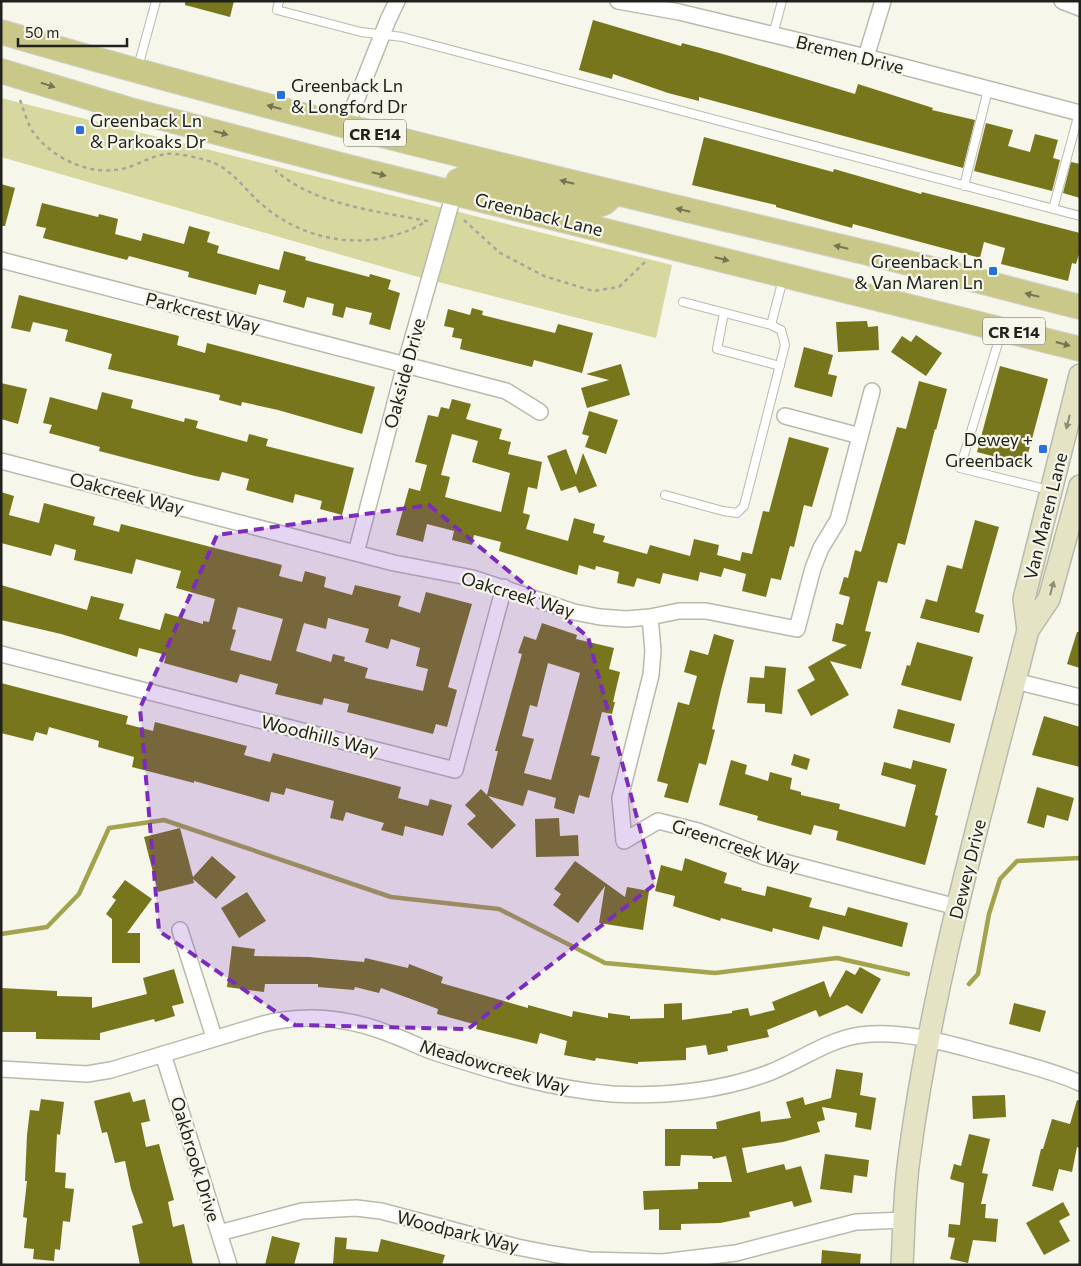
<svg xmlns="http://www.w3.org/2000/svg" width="1081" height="1266" viewBox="0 0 1081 1266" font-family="Commissioner,sans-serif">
	<rect width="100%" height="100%" fill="#f6f6eb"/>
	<path fill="#d7d89f" d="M1 98 672 265 656 338 415 276 1 157Z"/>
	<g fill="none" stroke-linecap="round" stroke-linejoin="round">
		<path stroke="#a3a34e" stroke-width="4.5" d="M1 934 47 927 79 894 109 828 164 820 391 897 499 909 605 963 715 973 837 958 908 974
			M969 984 978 974 989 914 1000 879 1017 861 1080 858"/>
	</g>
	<path fill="#77761c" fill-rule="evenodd" d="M185 1H234L230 17 185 5Z
		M593 20 681 46 682 43 723 54 855 94 858 84 933 108 932 110 975 120 963 168 699 97V101L668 93 613 74 612 79 579 70Z
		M986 123 1013 130 1008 146 1030 152 1035 134 1058 140 1053 158 1060 160 1052 191 974 171Z
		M704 137 833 172 834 169 921 194 922 192 1080 233V251L1076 264 1072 263 1068 281 1001 264 1005 248 984 242 980 258 853 224 852 228 776 207V205L692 185Z
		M1071 162 1080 164V198L1063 193Z
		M1 184 15 188 5 226H1Z
		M42 203 98 217 99 214 118 219 115 234 141 241 143 233 184 244 189 226 210 232 207 242 219 246 217 253 279 270 284 251 306 257 305 260 369 277 370 274 391 280 388 289 400 293 390 330 369 324 372 313 346 307 343 318 332 315 334 304 307 297 304 308 283 302 286 291 259 284 256 295 188 277 189 272 129 256 127 260 43 238 46 228 36 226Z
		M19 295 179 336 177 345 205 353 207 343 375 387 362 434 278 410 242 402 241 406 219 400 220 395 108 369 112 354 65 341 68 330 33 322 30 332 11 328Z
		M472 308 483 311 482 315 555 333 558 324 593 333 582 373 534 360 532 367 460 349 462 339 452 337 454 328 444 326 448 309 470 315Z
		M867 321 868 327 878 326 879 350 838 352 836 322Z
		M916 335 942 353 926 376 891 352 902 336 911 342Z
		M804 347 833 355 828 374 837 376 832 397 794 387Z
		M621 364 630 395 587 408 581 388 609 380 586 374Z
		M1000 366 1048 379 1025 465 977 452Z
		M919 381 947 389 936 430 935 429 905 545 898 543 887 583 878 581 865 631 871 632 861 669 830 661 849 695 811 716 797 690 815 680 808 667 847 645 832 641 836 623 843 625 850 597 839 594 844 577 848 578 855 550 861 552 897 427 906 429Z
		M1 383 27 389 18 424 1 419Z
		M102 392 133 400 131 408 184 422 185 418 198 421 196 428 247 442 249 434 268 439 266 446 354 468 342 515 320 509 322 501 295 494 293 503 246 490 249 479 222 472 219 481 195 476 99 451 100 447 49 433 52 425 43 423 50 397 97 410Z
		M452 399 471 404 466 419 502 429 499 439 511 442 508 454 542 462 537 489 528 487 523 513 530 515 526 529 568 541 574 518 595 524 593 533 605 536 603 542 647 554 650 545 690 556 694 539 719 545 717 555 740 561 742 552 752 554 763 511 769 512 789 437 829 448 812 507 804 505 794 547 790 546 781 580 771 578 766 597 742 591 746 574 724 568 721 577 700 572 698 581 663 573 660 584 637 578 634 587 617 583 619 572 596 566 595 570 579 565 577 575 499 551 501 542 474 535 472 545 452 540 454 531 427 524 423 542 396 535 409 488 420 491 427 465 415 462 428 415 438 417 441 407 449 409ZM452 434 478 441 472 462 510 473 501 512 445 497 450 477 441 475Z
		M589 411 618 420 606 454 585 447 589 436 582 434Z
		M566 449 576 475 583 453 597 486 579 493 576 486 561 491 547 456Z
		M1 492 14 496 9 515 39 523 44 503 95 517 93 525 119 532 121 524 282 565 279 576 302 582 305 571 326 577 324 587 352 595 355 585 401 596 398 606 420 613 426 592 472 604 448 687 457 690 447 727 436 724 433 734 347 712 349 704 324 698 322 705 275 694 278 684 240 674 237 683 164 663 166 655 139 648 137 657 61 634 1 620V585L87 610 91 596 124 604 119 619 160 630 165 613 203 624V621L209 622 215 599 176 588 181 571 136 559 132 574 74 560 76 550 55 544 51 556 1 543ZM238 607 283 619 271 661 230 650 236 630 232 629ZM328 618 369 629 365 642 388 649 391 639 420 648 416 666 428 669 423 691 365 678 368 668 344 661 345 657 333 654 331 662 296 651 304 623 326 629Z
		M975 520 999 527 975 612 984 615 979 633 920 618 926 599 937 602 947 565 962 569Z
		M542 623 577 635 576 639 614 648 609 669 620 672 613 702H615L612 714 602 712 591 755 600 757 589 798 579 795 574 814 554 808 556 798 528 790 523 806 488 796 516 825 492 849 467 824 476 816 465 805 481 789 487 795 498 751H495L522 654 518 653 524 636 536 640ZM548 663 580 673 551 780 524 773 534 739 522 736 530 705 537 707Z
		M1077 632H1080V668L1067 664Z
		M714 634 734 640 721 690 712 729 715 730 706 765 699 763 688 803 664 797 668 784 657 781 678 702 689 705 697 676 684 672 690 650 708 655Z
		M917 642 973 657 961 701 901 685 907 665 910 666Z
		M765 666 786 668 782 714 765 712V704L747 703 750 677 764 678Z
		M1 683 128 716 126 724 153 731 155 722 247 746 244 755 270 762 273 753 401 787 398 798 428 806 430 799 452 805 443 836 405 826 403 836 381 830 384 823 346 812 343 821 330 818 334 801 286 788 284 795 271 792 269 802 194 781V783L132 767 134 757 98 747 99 741 49 727 47 735 36 732 33 741 1 733Z
		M898 709 955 724 950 743 893 728Z
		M1044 716 1080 727V767L1032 755Z
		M794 754 810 759 807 770 791 765Z
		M731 760 747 765 745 774 768 781 770 772 792 778 790 789 801 792V795L840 804 839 809 905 827 916 785 881 775 884 762 911 769 913 760 947 769 935 815 938 816 925 865 836 840 838 831 814 825 811 835 757 820 758 816 719 805Z
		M1037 787 1074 798 1068 821 1047 815 1044 828 1027 823Z
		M559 818 560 836 578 835 579 856 536 857 535 819Z
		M180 828 193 877 212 856 236 877 216 899 193 879 194 883 158 892 144 837Z
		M685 858 727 873 724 883 742 888 741 890 765 896 767 886 812 898 809 907 845 916 848 907 908 923 902 947 823 926 819 940 773 928 772 932 721 918 720 921 673 906 675 896 655 891 661 865 682 871Z
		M575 861 625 897 627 887 649 891 643 930 599 923 605 886 578 923 553 905 561 894 554 889Z
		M125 880 152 899 127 933H140V963H112V919L106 914 116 900 112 897Z
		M247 892 266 921 239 938 221 908Z
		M232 946 255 949 254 956 309 957 364 962 365 958 408 968 409 964 443 977 441 983 528 1008V1005L572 1017 573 1011 608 1018V1013L630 1016V1019L664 1018V1004L682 1003V1020L732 1013V1011L748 1008 750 1016 775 1010 772 1002 824 981 830 998 846 970 855 975 860 967 881 979 862 1014 847 1005 819 1017 816 1010 767 1030 769 1037 727 1046 728 1051 708 1055 706 1045 686 1048V1060L638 1062V1064L596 1058 595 1061 564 1055 567 1041 540 1033 537 1044 476 1029 477 1025 437 1014 438 1009 381 988 379 993 355 987 354 990 318 987V984H265L264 992 227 987Z
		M174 969 184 1003 172 1006 175 1016 155 1022 154 1019 100 1033V1040L36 1039V1032H1V988L57 991V996L92 997V1008L147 994 143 978Z
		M1014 1003 1046 1011 1040 1032 1009 1024Z
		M836 1069 863 1073 860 1095 876 1098 871 1130 855 1127 857 1113 822 1107 825 1120 817 1122 820 1132 783 1142 742 1148 747 1173 784 1164 786 1170 801 1166 812 1202 794 1207 792 1201 749 1212 750 1217 720 1223 681 1224V1230H659V1209L644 1210 643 1191 698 1189V1182H732L726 1156 713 1159 712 1156 681 1155 680 1166H665V1129H717L716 1122 760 1111 761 1122 791 1118 786 1102 803 1097 805 1105 831 1098Z
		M130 1092 133 1102 145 1099 150 1121 141 1123 146 1147 159 1144 174 1200 168 1202 173 1227 184 1224 193 1265H140L132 1226 143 1223 131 1189 125 1161 115 1163 107 1132 102 1133 94 1101Z
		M1005 1095 1006 1117 973 1119 972 1096Z
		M41 1099 64 1102 60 1135 57 1134 55 1172 66 1173 65 1188 74 1189 70 1222 63 1221 60 1250 55 1249 54 1261 33 1259 34 1249 24 1248 27 1218 23 1217 27 1181H25L27 1135 30 1110 39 1111Z
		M1077 1100 1080 1101V1148L1077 1147 1072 1172 1059 1169 1053 1191 1032 1186 1041 1149H1043L1052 1119 1070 1124Z
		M969 1134 990 1139 982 1173 988 1174 981 1204H986L985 1218 998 1219 996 1242 973 1240 968 1263 950 1259 955 1238 948 1237 949 1224 960 1225 964 1183 950 1179 954 1164 961 1166Z
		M825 1154 869 1160 867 1177 854 1175 852 1193 820 1189Z
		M1063 1202 1070 1215 1059 1221 1070 1241 1044 1255 1026 1223Z
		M272 1236 300 1243 294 1265H265Z
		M335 1237 347 1238 346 1249 378 1252 381 1239 445 1255 442 1265H333Z
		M822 1250 861 1254 860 1265H821Z"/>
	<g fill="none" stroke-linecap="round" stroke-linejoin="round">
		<g stroke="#b9b9ae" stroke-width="10">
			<path id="lane" d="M279 1 277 10 361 32 402 37 1080 216
				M773 35 782 1
				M138 67 156 1
				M964 186 988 90
				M1053 209 1079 113
				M724 313 717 349 780 366
				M771 325 783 279
				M1001 333 960 468 1049 490
				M665 495 723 511 737 513 744 506 785 345 781 330 771 325 683 302"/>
		</g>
		<g stroke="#b9b9ae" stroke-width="18">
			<path id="street" d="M618 1 679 12 866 57 1080 113
				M1062 1 1080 8
				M866 57 883 1
				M346 126 388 20 397 1
				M1 260 506 391 540 412
				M785 416 860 436
				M1 461 394 563 473 578 574 612 600 617 626 619 650 617 679 611H706L797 629 813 568 821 548 838 520 872 391
				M356 553 405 365 454 193
				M650 617 653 651 651 675 620 798 624 841 658 821 698 831 765 857 957 907
				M1 654 455 770 504 587
				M1015 681 1080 697
				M180 930 214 1037
				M163 1054 229 1265
				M1 1069 87 1074 111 1070 263 1024C309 1012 352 1018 395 1036 409 1041 421 1048 434 1052 492 1071 551 1089 612 1094 664 1097 722 1091 771 1072 801 1060 829 1039 861 1035 907 1029 955 1046 999 1057 1026 1065 1054 1071 1080 1083
				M219 1233 302 1211 356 1208 381 1211 517 1247 553 1254 589 1260 663 1262 736 1253 856 1222 904 1220"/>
		</g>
		<g stroke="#b9b9ae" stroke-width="24">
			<path id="secondary" d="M1028 630 1024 599 1080 375
				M902 1265C904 1230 904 1194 909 1159 932 980 984 805 1028 630L1049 599 1080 486"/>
		</g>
		<g stroke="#d3d3d2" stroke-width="26">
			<path id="primary" d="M1 32C288 116 578 184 868 253 939 270 1009 289 1080 307
				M1 71 127 109 353 168 1080 349
				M454 193 458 181 467 177 595 206 604 203 614 194"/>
		</g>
		<path stroke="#a5a59c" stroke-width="2.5" stroke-dasharray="4 4" stroke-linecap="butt" d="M20 100C24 110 27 123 33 132 54 160 92 177 126 168 139 164 152 156 166 154 175 152 205 159 214 163 235 172 247 193 265 207 311 245 376 252 427 221 377 211 314 205 275 170
			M464 220 500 253 544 276 593 291 619 287 645 262"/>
		<use href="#lane" stroke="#fff" stroke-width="8"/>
		<use href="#street" stroke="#fff" stroke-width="15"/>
		<use href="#secondary" stroke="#e4e4c4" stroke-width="21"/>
		<use href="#primary" stroke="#c9c889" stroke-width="24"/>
	</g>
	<defs><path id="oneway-solid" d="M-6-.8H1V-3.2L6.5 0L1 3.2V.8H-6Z" transform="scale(1.25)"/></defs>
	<g fill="#757453">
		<use href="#oneway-solid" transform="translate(48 85) rotate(17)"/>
		<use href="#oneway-solid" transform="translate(274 107) rotate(-165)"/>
		<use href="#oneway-solid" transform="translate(221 133) rotate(15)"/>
		<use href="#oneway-solid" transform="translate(379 174) rotate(14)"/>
		<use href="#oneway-solid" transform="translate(567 182) rotate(-166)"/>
		<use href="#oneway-solid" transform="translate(683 210) rotate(-167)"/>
		<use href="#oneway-solid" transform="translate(841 247) rotate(-167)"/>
		<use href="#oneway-solid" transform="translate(722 259) rotate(14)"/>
		<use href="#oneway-solid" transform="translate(1032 295) rotate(-166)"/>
		<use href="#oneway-solid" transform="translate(1063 344) rotate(15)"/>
	</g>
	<g fill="#8c8c79">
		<use href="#oneway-solid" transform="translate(1068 422) rotate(104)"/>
		<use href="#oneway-solid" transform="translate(1052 588) rotate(-75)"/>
	</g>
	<path fill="#7b2cbf" fill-opacity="0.2" stroke="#7b2cbf" stroke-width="4" stroke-dasharray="10 6" stroke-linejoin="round" d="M429 505 588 637 655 884 468 1029 295 1025 159 931 140 708 217 535Z"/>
	<g fill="#2770dc" stroke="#f6f6eb" stroke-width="2">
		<rect x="276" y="90" width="10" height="10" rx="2.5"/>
		<rect x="75" y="125" width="10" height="10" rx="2.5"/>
		<rect x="988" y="266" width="10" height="10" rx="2.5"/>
		<rect x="1038" y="444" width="10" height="10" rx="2.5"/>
	</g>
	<g text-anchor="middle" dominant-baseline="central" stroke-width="4.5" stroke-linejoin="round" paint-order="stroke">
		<g fill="#f6f6eb" stroke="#61615b" stroke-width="1">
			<rect x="344" y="119.5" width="62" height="27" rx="4"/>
			<rect x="983" y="317.5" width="62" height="27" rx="4"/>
		</g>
		<g font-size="16" font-weight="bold" fill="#21211d">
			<text x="375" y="133">CR E14</text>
			<text x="1014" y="331">CR E14</text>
		</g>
		<g font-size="18" fill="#21211d" stroke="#f6f6eb">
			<text transform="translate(850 54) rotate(14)">Bremen Drive</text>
			<text transform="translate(539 214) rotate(14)">Greenback Lane</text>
			<text transform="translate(203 312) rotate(14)">Parkcrest Way</text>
			<text transform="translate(404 373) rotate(-75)">Oakside Drive</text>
			<text transform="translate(127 493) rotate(15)">Oakcreek Way</text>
			<text transform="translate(1045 516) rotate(-76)">Van Maren Lane</text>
			<text transform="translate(518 594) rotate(17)">Oakcreek Way</text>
			<text transform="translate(320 735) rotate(14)">Woodhills Way</text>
			<text transform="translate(736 845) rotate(18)">Greencreek Way</text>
			<text transform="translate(967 869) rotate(-76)">Dewey Drive</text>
			<text transform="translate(495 1066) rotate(16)">Meadowcreek Way</text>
			<text transform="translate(196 1159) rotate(73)">Oakbrook Drive</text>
			<text transform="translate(458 1231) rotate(14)">Woodpark Way</text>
		</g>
		<g font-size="18" fill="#21211d" stroke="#f6f6eb" text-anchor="start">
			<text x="291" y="85">Greenback Ln<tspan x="291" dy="21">&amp; Longford Dr</tspan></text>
			<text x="90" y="120">Greenback Ln<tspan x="90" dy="21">&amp; Parkoaks Dr</tspan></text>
			<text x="983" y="261" text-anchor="end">Greenback Ln<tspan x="983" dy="21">&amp; Van Maren Ln</tspan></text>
			<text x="1033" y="439" text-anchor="end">Dewey +<tspan x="1033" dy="21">Greenback</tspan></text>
		</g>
	</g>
	<rect width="1081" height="1266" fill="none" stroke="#21211d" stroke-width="5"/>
	<path d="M18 38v8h109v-8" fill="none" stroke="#21211d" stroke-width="2.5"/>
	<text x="25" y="38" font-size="15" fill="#21211d" stroke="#f6f6eb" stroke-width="4" paint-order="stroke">50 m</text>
</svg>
